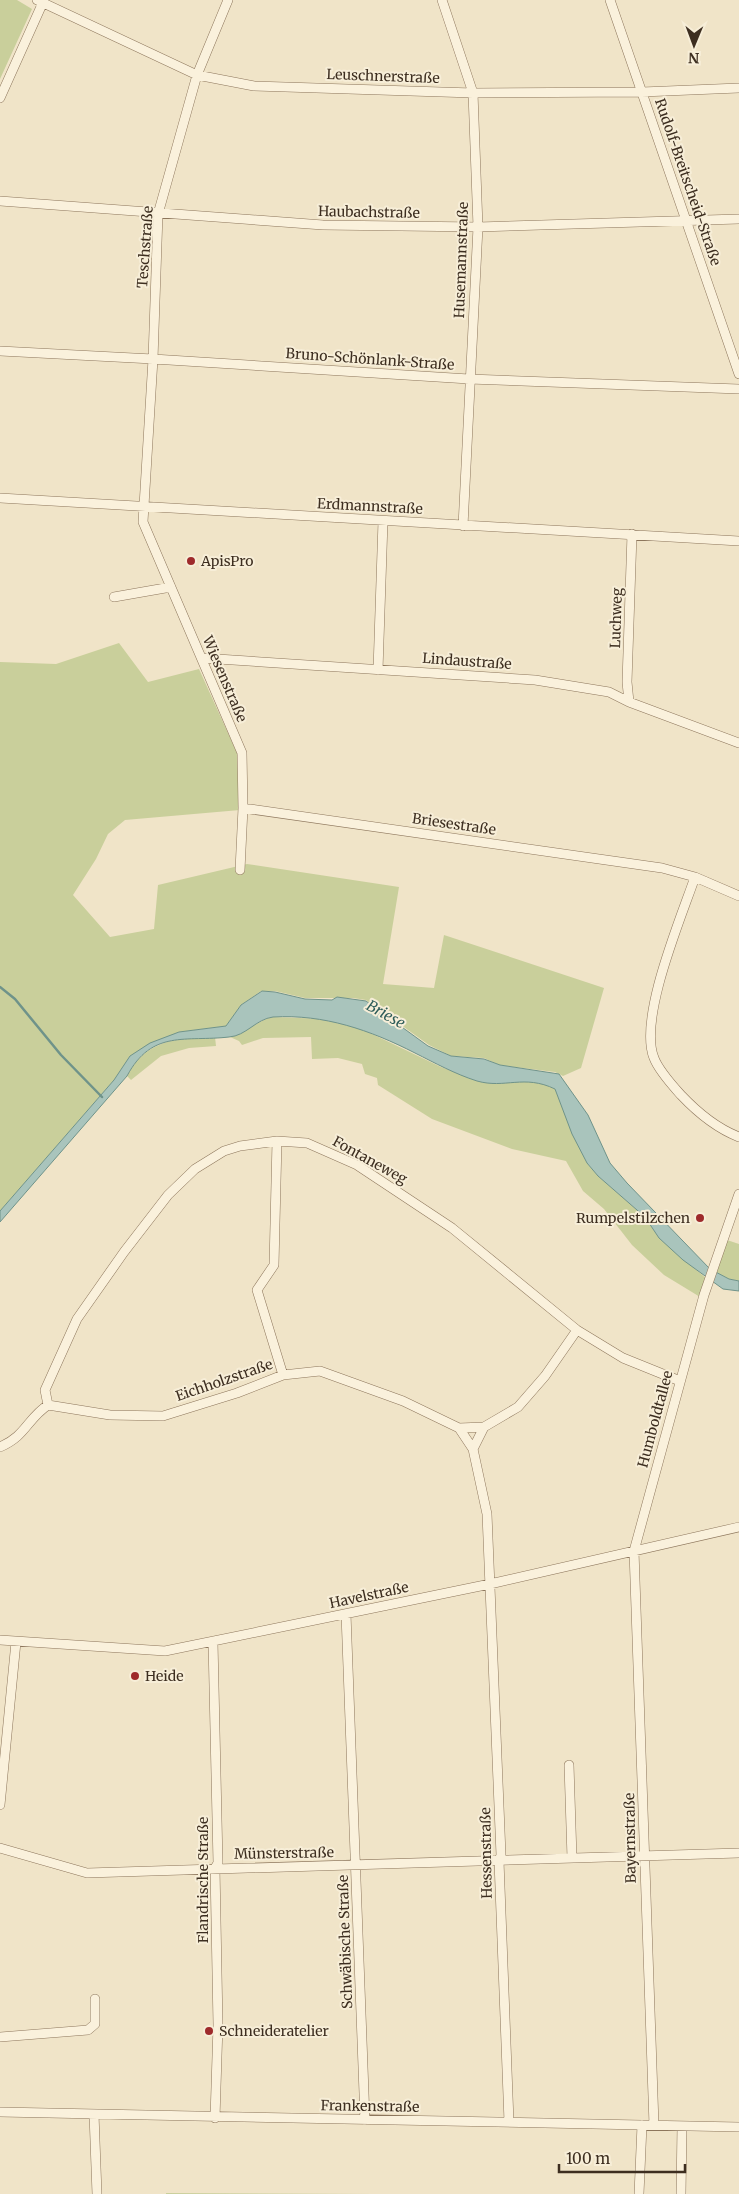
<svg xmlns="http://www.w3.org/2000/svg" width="739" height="2194" viewBox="0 0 739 2194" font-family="Merriweather,serif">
	<rect width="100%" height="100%" fill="#f0e4c8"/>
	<path fill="#c9cf9b" d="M0 0H17L32 9 0 79Z
		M119 643 148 682 199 669 237 753 240 810 125 820 108 834 96 859 73 895 110 937 154 929 158 885 247 864 399 887 383 984 434 988 444 935 604 988 581 1068 563 1076 555 1072 499 1065 484 1058 451 1056 429 1045 366 1000 353 998H305L275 991H261L241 1005 226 1026 179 1032 130 1056 114 1080 0 1211V662L56 664Z
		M272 1017 327 1019 366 1031 441 1067 478 1081H536L555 1089 587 1163 598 1176 645 1217 659 1238 707 1279 705 1300 664 1275 632 1245 604 1209 583 1191 566 1161 512 1149 432 1119 378 1085 377 1078 365 1074 362 1064 338 1058 312 1059 311 1037 263 1038 242 1045 239 1041 230 1037C246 1033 257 1021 272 1017Z
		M189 1037H215L216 1046 189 1048 161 1056 131 1080 127 1076C141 1049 160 1042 189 1037Z
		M724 1239 739 1244V1281L729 1279 713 1271Z
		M166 2193 375 2194H166Z"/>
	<path fill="#a9c4bc" stroke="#6f938a" d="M262 991 275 992 305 999 332 1000 337 997 366 1001 428 1046 451 1056 484 1059 500 1065 559 1074 588 1115 610 1163 627 1183 710 1269 729 1279 739 1281V1291L723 1289 683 1260 659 1238 645 1217 598 1176 587 1163 572 1134 555 1089C524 1074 505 1089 477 1081 455 1074 435 1063 415 1053 370 1030 324 1014 273 1017 256 1019 246 1036 229 1037 186 1042 152 1029 127 1076L0 1222V1211L114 1080 130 1056 150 1043 179 1032 226 1026 241 1005Z"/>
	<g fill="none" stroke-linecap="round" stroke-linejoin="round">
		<path stroke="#6f938a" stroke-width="2.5" d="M0 987 15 999 61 1055 102 1097"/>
		<g stroke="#8d765c" stroke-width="10">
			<path id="minor" d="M37 0 197 75 254 86 473 93 642 92 739 88
				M228 0 197 75 158 214 153 359 143 522 242 753 243 808 240 870
				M442 0 473 93 478 227 463 526
				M610 0 739 374
				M0 98 44 0
				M0 201 323 225 478 227 739 219
				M0 351 153 359 469 379 739 389
				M0 498 739 541
				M114 597 171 587
				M202 658 535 680 609 692 629 702 739 743
				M378 670 383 521
				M629 702 627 682 632 534
				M243 808 662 868 695 877 739 896
				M695 877C681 918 638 1019 654 1058 659 1071 672 1085 681 1095 698 1113 716 1128 739 1137
				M277 1141 274 1265 257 1290 283 1375
				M48 1405 110 1415 163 1416 237 1393 283 1375 320 1371 403 1401 459 1428 484 1427
				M459 1428 473 1449 487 1514 501 1855 499 1861 509 2122
				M0 1447C26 1436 27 1419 48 1405L45 1390 77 1319 124 1252 168 1195 195 1169 224 1151 240 1146 277 1141 307 1143 357 1165 452 1228 577 1330 623 1358 680 1381
				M473 1449 484 1427 518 1407 545 1376 577 1330
				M346 1614 365 2120
				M0 1640 165 1651 490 1584 739 1527
				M213 1642 218 1863 215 1868 218 2025 215 2118
				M569 1765 572 1858
				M0 1805 16 1642
				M0 1848 87 1873 739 1853
				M0 2037 88 2030 95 2024V1999
				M0 2112 739 2127
				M94 2114 97 2194
				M654 2125 634 1551 704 1295 739 1194
				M639 2194 642 2125
				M681 2194 682 2126"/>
		</g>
		<use href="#minor" stroke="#faf1dc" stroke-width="9"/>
	</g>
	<g fill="#9e2a2b" stroke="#f7eed8" stroke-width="2">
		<circle cx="191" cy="561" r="5"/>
		<circle cx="700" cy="1218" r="5"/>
		<circle cx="135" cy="1676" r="5"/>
		<circle cx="209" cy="2031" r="5"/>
	</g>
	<g text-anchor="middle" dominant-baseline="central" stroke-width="4" stroke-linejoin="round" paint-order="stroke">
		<g font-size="14" fill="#3d2e20" stroke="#f7eed8">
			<text transform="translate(383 76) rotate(2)">Leuschnerstraße</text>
			<text transform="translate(688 182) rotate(71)">Rudolf-Breitscheid-Straße</text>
			<text transform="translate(369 212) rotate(1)">Haubachstraße</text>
			<text transform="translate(145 247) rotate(-86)">Teschstraße</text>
			<text transform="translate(461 260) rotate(-88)">Husemannstraße</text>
			<text transform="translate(370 359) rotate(4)">Bruno-Schönlank-Straße</text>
			<text transform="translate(370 506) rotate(3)">Erdmannstraße</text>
			<text transform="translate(616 618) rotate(-88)">Luchweg</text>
			<text transform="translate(467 661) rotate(4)">Lindaustraße</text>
			<text transform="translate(225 679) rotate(67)">Wiesenstraße</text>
			<text transform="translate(454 824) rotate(8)">Briesestraße</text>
			<text transform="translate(370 1160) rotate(29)">Fontaneweg</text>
			<text transform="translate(224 1380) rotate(-19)">Eichholzstraße</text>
			<text transform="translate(655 1419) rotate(-75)">Humboldtallee</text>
			<text transform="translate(369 1595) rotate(-12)">Havelstraße</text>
			<text transform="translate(630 1838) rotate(-91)">Bayernstraße</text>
			<text transform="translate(284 1853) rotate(-1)">Münsterstraße</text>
			<text transform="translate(486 1853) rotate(-91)">Hessenstraße</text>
			<text transform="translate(203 1880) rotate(-90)">Flandrische Straße</text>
			<text transform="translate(345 1942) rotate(-92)">Schwäbische Straße</text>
			<text transform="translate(370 2106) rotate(1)">Frankenstraße</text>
		</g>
		<g font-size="14" fill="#3d2e20" stroke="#f7eed8" text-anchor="start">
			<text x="201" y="561">ApisPro</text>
			<text x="690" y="1218" text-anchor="end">Rumpelstilzchen</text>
			<text x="145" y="1676">Heide</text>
			<text x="219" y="2031">Schneideratelier</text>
		</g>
		<g font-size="15" font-style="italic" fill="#2f5d5a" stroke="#f7eed8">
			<text transform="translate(386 1014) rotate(29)">Briese</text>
		</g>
	</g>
	<g transform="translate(694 45) rotate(181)" stroke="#f7eed8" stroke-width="4" paint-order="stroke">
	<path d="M0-4L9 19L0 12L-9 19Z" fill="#3d2e20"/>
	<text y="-8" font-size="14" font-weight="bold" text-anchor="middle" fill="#3d2e20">N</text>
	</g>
	<path d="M559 2164v8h126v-8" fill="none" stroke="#3d2e20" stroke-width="2.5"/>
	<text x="566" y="2164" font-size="15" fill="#3d2e20" stroke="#f7eed8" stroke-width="4" paint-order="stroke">100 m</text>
</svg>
